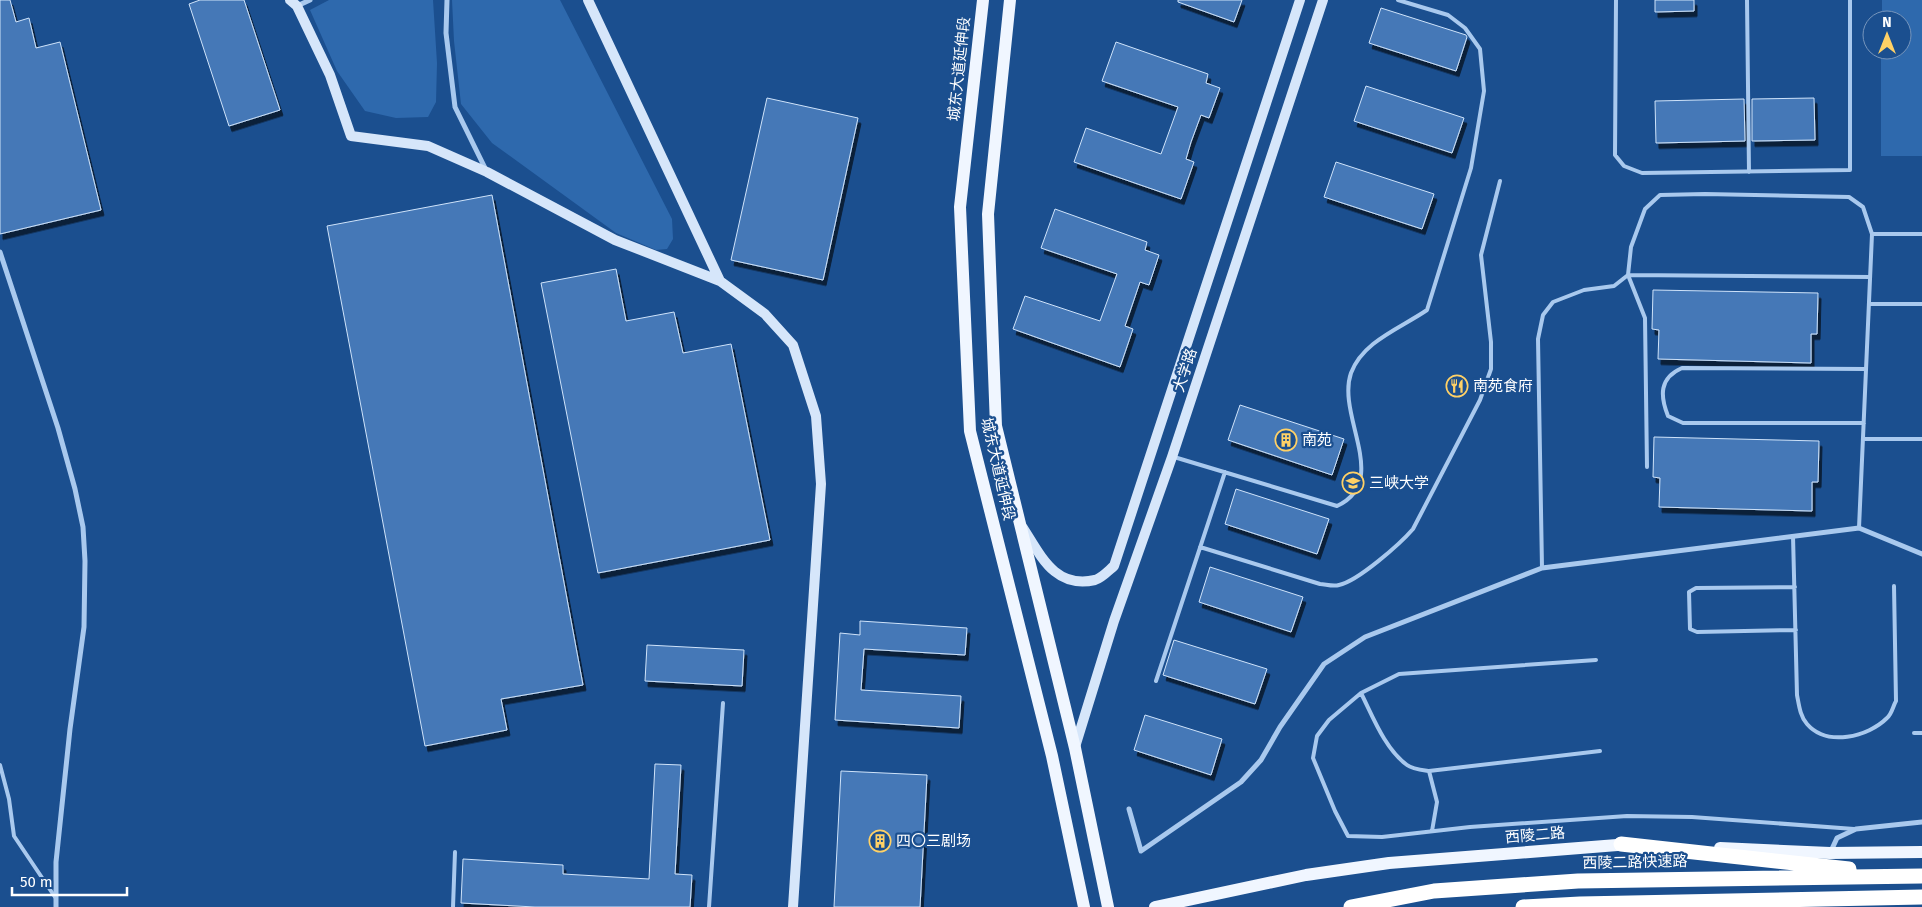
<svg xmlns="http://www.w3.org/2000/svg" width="1922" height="907" viewBox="0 0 1922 907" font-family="'Fira Sans','Noto Sans SC',sans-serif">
	<defs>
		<filter id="shadow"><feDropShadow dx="3" dy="5.5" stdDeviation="0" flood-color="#0009"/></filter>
	</defs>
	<rect width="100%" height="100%" fill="#1b4f8f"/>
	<path fill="#2e69ad" d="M329 0H433L437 63 436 102 428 117 396 118 365 111 337 71 310 10Z
		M452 0H560L672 219 673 239 667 249 656 250 616 233 492 143 461 104 454 41Z
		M1882 0H1922V156H1881V50H1902V20H1882Z"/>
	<path fill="#4478b7" stroke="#cfe3fa" filter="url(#shadow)" d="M0 0H10L16 22 29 18 36 48 60 42 101 210 0 234Z
		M200 0H244L280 110 229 126 189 4Z
		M1178 0H1242L1234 22 1178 2Z
		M1655 0H1694V11L1655 12Z
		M1381 8 1466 35 1467 37 1456 71 1369 43Z
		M1116 42 1208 74 1206 83 1220 88 1209 118 1201 115 1191 142 1186 159 1194 162 1181 199 1074 162 1086 128 1161 154 1178 107 1102 81Z
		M1366 86 1464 118 1452 153 1354 121Z
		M767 98 858 118 823 280 731 260Z
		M1814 98 1815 140 1752 141V99Z
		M1744 99 1745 141 1656 143 1655 101Z
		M1336 162 1434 194 1422 229 1324 197Z
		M492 195 583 685 501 699 507 730 425 746 327 226Z
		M1055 209 1147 242 1145 250 1159 255 1149 285 1140 282 1125 326 1133 329 1120 367 1013 329 1025 296 1100 321 1117 274 1041 248Z
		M616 269 626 321 674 312 683 353 731 344 770 540 598 573 541 283Z
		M1653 290 1818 293 1817 334H1811V363L1658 359 1659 330 1652 329Z
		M1240 405 1344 439 1332 475 1228 440Z
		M1654 437 1819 441 1818 482H1812V511L1659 507 1660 478 1653 477Z
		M1236 489 1329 519 1317 554 1225 524Z
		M1210 567 1303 597 1291 632 1199 602Z
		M860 621 967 628 965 655 864 649 861 690 961 696 959 728 835 720 840 633 860 635Z
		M1174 640 1267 669 1255 704 1163 675Z
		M647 645 744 650 742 686 645 681Z
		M1145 715 1222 739 1211 775 1134 750Z
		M655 764 681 765 675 874 692 875 690 907H535L461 903 463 859 563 865V874L649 879Z
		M841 771 927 775 920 907H834Z"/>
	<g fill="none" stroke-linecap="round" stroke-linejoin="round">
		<path stroke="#a9c9ee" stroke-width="4" d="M1616 0 1615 155 1624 166 1642 173 1850 170V0
			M1747 0 1749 172
			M1872 234H1922
			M1869 304H1922
			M1864 423H1683L1668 416C1660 396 1659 378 1682 368L1866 369
			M1863 439H1922
			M1174 457 1337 506C1391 481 1336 416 1351 373 1363 341 1401 328 1427 310L1471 168 1484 91 1480 49 1465 28 1448 15 1398 0
			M1647 467 1645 318 1628 275 1631 247 1645 209 1660 195 1705 194 1849 197 1863 207 1872 234 1859 528
			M1793 536 1797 695C1799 705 1800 716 1807 724 1827 747 1868 737 1887 718 1892 714 1893 706 1896 701L1894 586
			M1200 547 1320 584C1325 584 1333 587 1339 585 1358 581 1400 544 1413 529L1480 400 1491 369V342L1481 255 1500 181
			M1542 568 1538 339 1543 315 1553 302 1584 290 1614 286 1628 275 1870 277
			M1795 587 1696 588 1689 592 1690 629 1697 632 1796 630
			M1596 660 1399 674 1361 693 1329 720 1317 736 1313 758 1335 811 1348 836 1382 837 1470 827 1627 816 1692 817 1854 829
			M1156 681 1225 472
			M1361 693C1373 717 1385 749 1407 765 1412 769 1422 770 1429 771L1600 751
			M1914 733H1922
			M0 765 9 799 14 836 55 897
			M1429 771 1437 802 1432 831
			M453 907 455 852
			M709 907 723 703"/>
		<path stroke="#a9c9ee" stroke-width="5" d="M447 0 446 33 455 107 486 170
			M297 6 310 0
			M0 252 58 428 75 489 83 527 85 561 84 627 70 729 56 862V907
			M1129 809 1141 851 1241 782 1261 760 1280 727 1324 664 1365 637 1542 568 1859 528 1922 554
			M1831 851 1837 838 1856 829 1922 822"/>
		<path stroke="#d6e6fa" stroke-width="10" d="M290 0 297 6 330 75 351 136 428 146 487 172 615 240 720 281 765 314 793 345 816 416 821 484 793 907
			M588 0 720 281
			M1023 528C1041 556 1055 589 1095 580 1102 578 1109 570 1114 566L1300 0
			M1075 747 1114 621 1172 457 1323 0"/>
		<path stroke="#f0f6ff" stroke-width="12" d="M983 0 960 207 970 431 1052 756 1084 907
			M1010 0 988 214 996 426 1075 748 1108 907
			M1720 848 1830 853 1922 852
			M1155 907 1306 875 1389 863 1630 844"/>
		<path stroke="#fff" stroke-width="15" d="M1621 844 1849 869
			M1351 907 1434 891 1578 881 1922 876
			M1523 907 1580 904 1922 897"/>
	</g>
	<defs>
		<g id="restaurant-ring" transform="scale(1.125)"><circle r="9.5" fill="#1b4f8f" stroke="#ffd166" stroke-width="1.5"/><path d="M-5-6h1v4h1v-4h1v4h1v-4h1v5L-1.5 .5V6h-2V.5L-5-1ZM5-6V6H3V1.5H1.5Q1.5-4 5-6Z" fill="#ffd166"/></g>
		<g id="building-ring" transform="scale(1.125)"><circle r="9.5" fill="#1b4f8f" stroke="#ffd166" stroke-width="1.5"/><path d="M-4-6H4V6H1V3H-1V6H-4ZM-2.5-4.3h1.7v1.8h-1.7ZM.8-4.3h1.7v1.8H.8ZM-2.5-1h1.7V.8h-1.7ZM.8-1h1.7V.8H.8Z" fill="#ffd166"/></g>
		<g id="university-ring" transform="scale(1.125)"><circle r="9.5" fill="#1b4f8f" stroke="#ffd166" stroke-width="1.5"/><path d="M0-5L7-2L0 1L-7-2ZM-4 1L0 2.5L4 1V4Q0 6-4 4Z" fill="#ffd166"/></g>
	</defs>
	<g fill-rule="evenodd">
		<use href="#restaurant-ring" x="1457" y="386"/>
		<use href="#building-ring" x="1286" y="440"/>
		<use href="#university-ring" x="1353" y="483"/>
		<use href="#building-ring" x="880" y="841"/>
	</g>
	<g text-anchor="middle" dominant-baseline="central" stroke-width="4.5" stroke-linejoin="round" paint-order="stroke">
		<g font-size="15" fill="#fff" stroke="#1b4f8f">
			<text transform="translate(959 69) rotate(-84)">城东大道延伸段</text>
			<text transform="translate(1185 370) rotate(-72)">大学路</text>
			<text transform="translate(998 469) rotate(77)">城东大道延伸段</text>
			<text transform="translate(1535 835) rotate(-5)">西陵二路</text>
			<text transform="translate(1635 862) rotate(-1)">西陵二路快速路</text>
		</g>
		<g font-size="15" fill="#fff" stroke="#1b4f8f" text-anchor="start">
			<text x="1473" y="386">南苑食府</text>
			<text x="1302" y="440">南苑</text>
			<text x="1369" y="483">三峡大学</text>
			<text x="896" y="841">四〇三剧场</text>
		</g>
	</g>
	<g transform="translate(1887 35)"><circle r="24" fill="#1b4f8f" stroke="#7695bc"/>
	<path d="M0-4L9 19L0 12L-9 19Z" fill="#ffd166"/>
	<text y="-8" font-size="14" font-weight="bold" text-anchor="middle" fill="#ffffff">N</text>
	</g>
	<path d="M12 887v8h115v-8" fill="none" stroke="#ffffff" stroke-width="2.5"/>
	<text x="20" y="887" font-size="15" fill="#ffffff" stroke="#1b4f8f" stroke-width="4" paint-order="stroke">50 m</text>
</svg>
